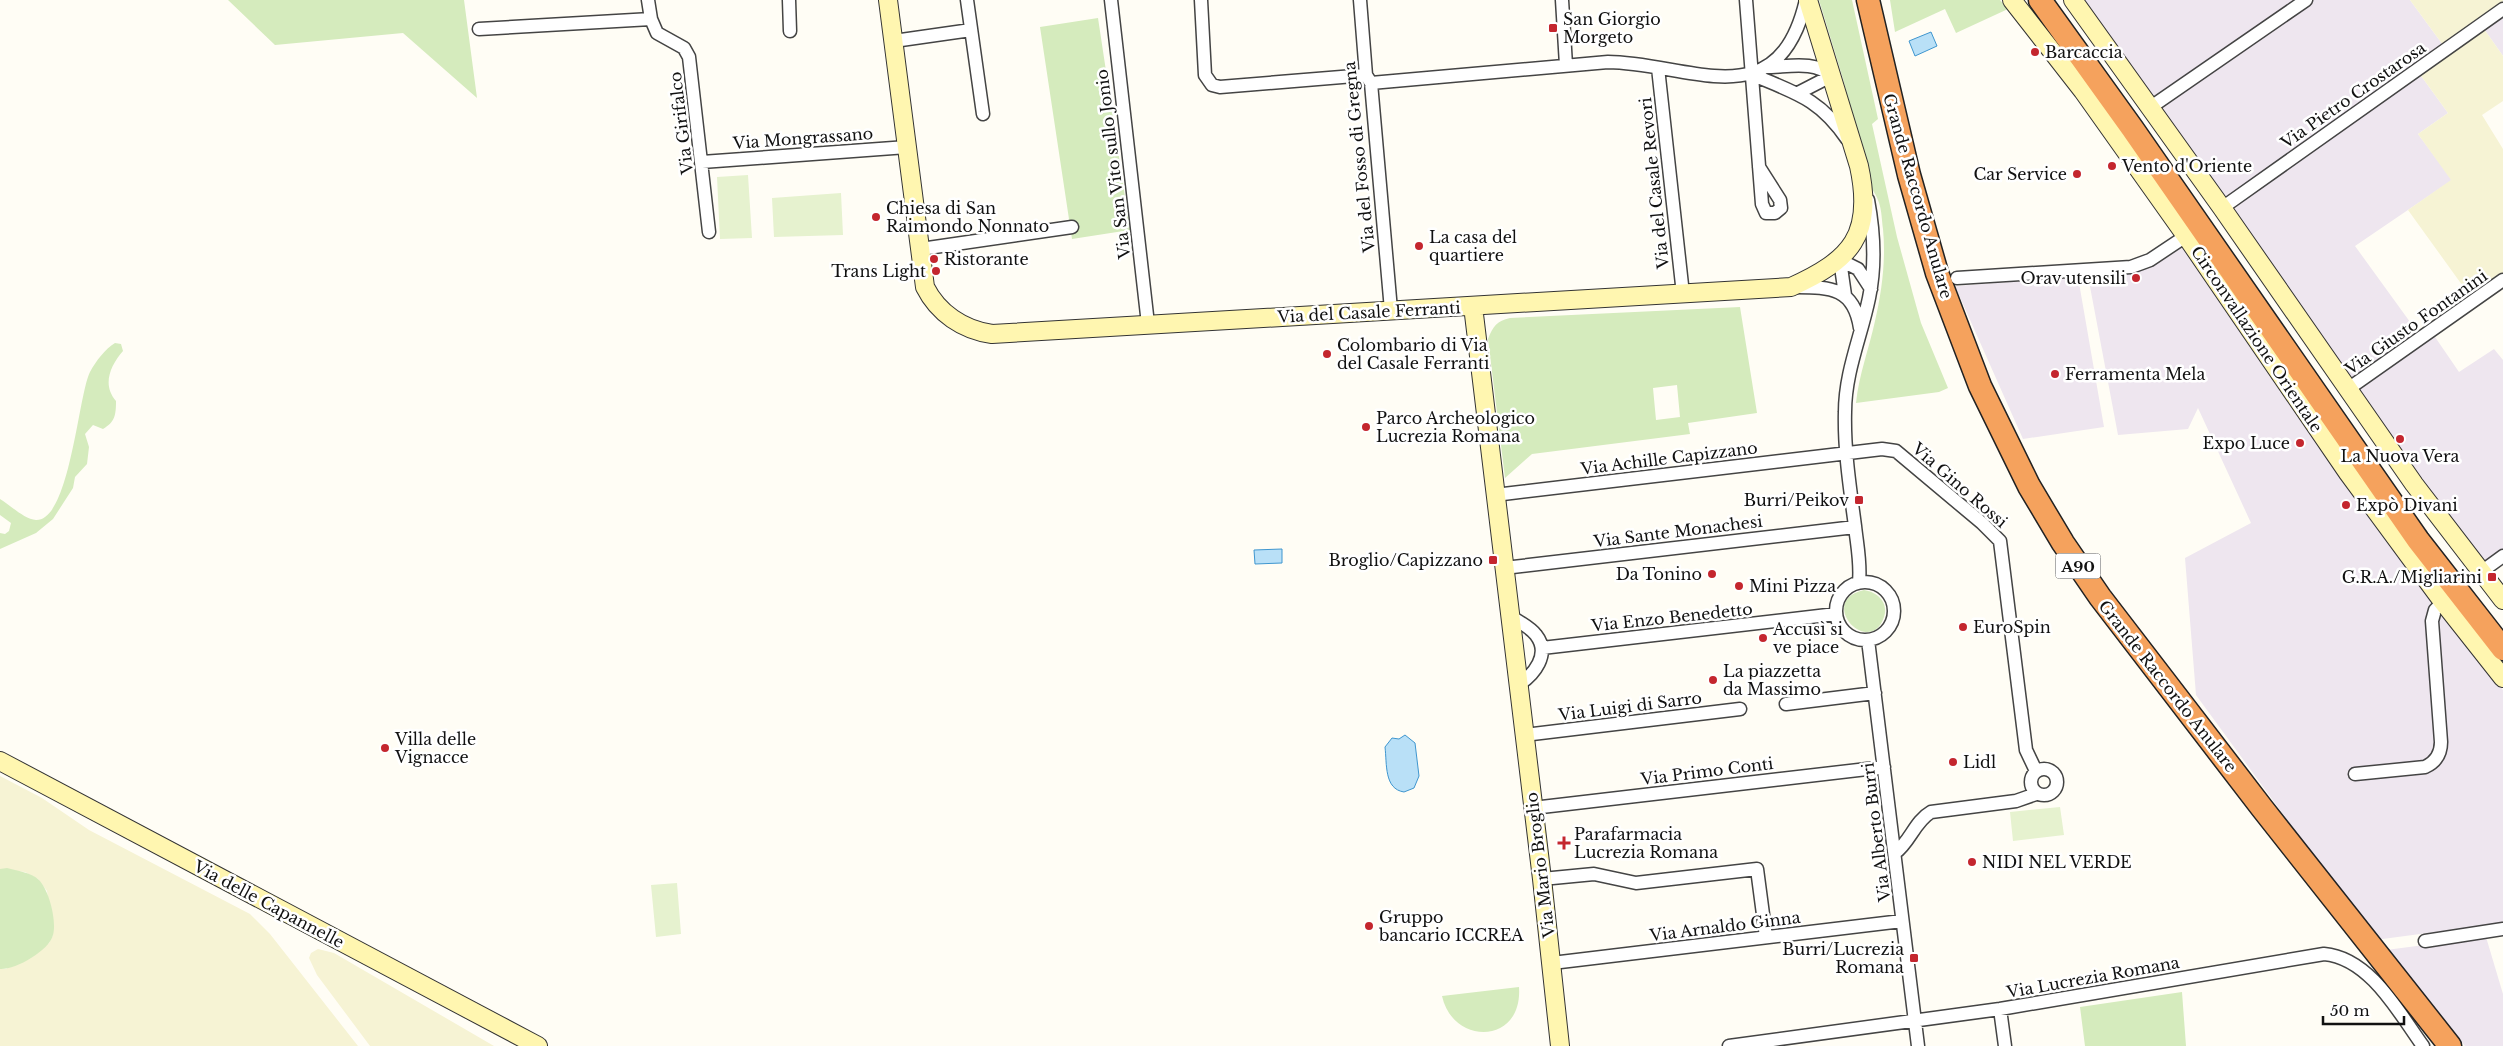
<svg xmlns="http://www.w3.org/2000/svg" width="2503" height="1046" viewBox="0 0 2503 1046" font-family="'Libre Baskerville',serif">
	<rect width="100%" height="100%" fill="#fffdf5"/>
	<path fill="#eee6ef" d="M2082 0H2294L2153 100Z
		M2313 0H2410L2443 45 2224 201 2159 108Z
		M2503 16V56L2484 29Z
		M2419 73 2448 113 2418 134 2452 180 2355 246 2418 333 2349 383 2227 208Z
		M2182 242 2503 690V923L2375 940 2196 695 2185 558 2251 523 2198 408 2188 429 2118 435 2088 276 2131 272Z
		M2078 277 2104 427 2023 439 1955 286Z
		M2433 334 2459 372 2494 349 2503 360V550L2482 565 2354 391Z
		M2486 937 2503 994V1046H2465L2386 950Z"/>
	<path fill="#f6f3d4" d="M2410 0H2503V1L2443 45Z
		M2484 29 2503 56V101L2482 115 2503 149V273L2470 296 2408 210 2451 180 2418 134 2448 113 2419 73Z
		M0 776 42 798 89 830 250 914 270 934 358 1046H0V969H6L49 943 53 935 47 891 38 879 25 872 0 869Z
		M318 949 334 953 494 1046H370L317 975 309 958 311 953Z"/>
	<path fill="#d5ebbd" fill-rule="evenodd" d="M228 0H464L477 98 403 33 275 45Z
		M1819 0H1852L1878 119 1872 124 1897 237 1921 323 1948 388 1939 392 1856 403C1859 374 1869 349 1875 321 1882 291 1886 259 1883 229 1881 212 1882 204 1872 189L1843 79Z
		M1890 0H2000L2008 9 1956 33 1945 9 1895 32Z
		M1098 18 1130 230 1072 239 1040 27Z
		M1740 307 1757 413 1688 423 1690 434 1532 454 1505 478 1488 339C1493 326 1497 321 1510 318ZM1677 385 1680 417 1656 420 1653 388Z
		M115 343 121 344 123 351C110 366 102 385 116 401 116 415 115 422 103 429L93 425 85 434 89 447 87 464 75 477 73 488 53 519 36 533 0 549V533L5 534 9 531 11 523 0 515V499C10 505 24 519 36 520 70 521 78 396 90 372 96 361 105 349 115 343Z
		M1864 590C1877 592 1889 602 1884 617 1870 659 1815 601 1864 590Z
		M7 868C17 871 31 872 39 880 49 890 57 921 53 935 49 951 15 970 0 969V869Z
		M1519 987C1523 1045 1453 1046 1442 996Z
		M2182 992 2186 1046H2085L2080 1007Z"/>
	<path fill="#e6f2cf" d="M748 175 752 238 720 239 717 177Z
		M841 193 843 235 774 237 772 198Z
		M2060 807 2064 835 2013 841 2010 812Z
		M677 883 681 934 656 937 651 885Z"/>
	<path fill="#b9e0f7" stroke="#3f96cf" d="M1931 32 1937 46 1915 56 1909 41Z
		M1282 549V563L1255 564 1254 550Z
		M1405 735 1415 743 1419 776 1414 788 1404 792C1384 789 1387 764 1385 747L1392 738 1399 739Z"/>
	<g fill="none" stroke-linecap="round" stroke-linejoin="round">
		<g stroke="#444" stroke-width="15">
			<path id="street" d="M648 0 651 19 657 33 684 48 689 57 709 232
				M789 0 790 31
				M967 0 983 114
				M1111 0 1148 324
				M1201 0 1205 75 1212 85 1220 87 1366 75
				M1360 0 1366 75 1371 83 1391 310
				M1562 0 1566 65
				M1746 0 1762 204 1766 213H1775L1781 208 1780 200 1759 167
				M479 29 651 19
				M894 41 971 30
				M1766 67C1788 67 1815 60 1831 76L1798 93
				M1658 68 1683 294
				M1753 75C1796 93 1820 99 1847 139
				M1371 83 1608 62C1691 63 1778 120 1806 0
				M2151 107 2306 0
				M702 162 907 147
				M2222 208 2503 9
				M921 249 1072 227
				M1957 278 2131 267 2150 260 2186 236
				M1796 287C1831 287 1854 288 1860 328
				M1845 295 1840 260 1858 269 1871 289
				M2348 389 2503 280
				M1495 495 1882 449 1896 451 1982 523 2000 541 2026 750 2036 771
				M1504 568 1855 527
				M2481 572 2503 556
				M1836 611a29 29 0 1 1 58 0a29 29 0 1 1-58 0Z
				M1859 582C1861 563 1857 545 1855 526 1850 488 1844 450 1845 412 1845 372 1861 337 1869 298 1876 265 1874 232 1868 200
				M1510 616C1519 622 1530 627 1536 635 1551 654 1534 675 1518 685
				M1868 640 1918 1046
				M1542 648 1836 614
				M1786 704 1875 693
				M1524 735 1740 709
				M2031 782a13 13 0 1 1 26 0a13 13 0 1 1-26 0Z
				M2355 774 2425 767C2436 762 2441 754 2441 742L2432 621 2435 610 2443 602
				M1533 808 1884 767
				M1895 853C1910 842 1915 821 1931 812L2016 801 2036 794
				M1542 879 1594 874 1636 883 1757 869 1766 937
				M2425 941 2503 929
				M1552 963 1902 921
				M2000 1009 2005 1046
				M1729 1046 2000 1009 2324 954C2370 958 2399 1013 2423 1046"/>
		</g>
		<g stroke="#333" stroke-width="20">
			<path id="secondary" d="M888 0 925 287C938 313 963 330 992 334L1791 287C1851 260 1874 235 1859 166L1808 0
				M2012 0 2083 91 2186 236 2348 473 2443 602 2503 678
				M2073 0 2222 208 2414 484 2503 600
				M1473 306 1542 879 1560 1046
				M0 761 538 1046"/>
		</g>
		<g stroke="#222" stroke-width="25">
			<path id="highway" d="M1868 0 1909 175 1937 273 1980 386 2029 486 2063 543 2100 597 2262 808 2450 1046
				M2040 0 2132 128 2418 540 2503 649"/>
		</g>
		<use href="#street" stroke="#fff" stroke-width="12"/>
		<use href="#secondary" stroke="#fff6b0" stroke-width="18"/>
		<use href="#highway" stroke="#f5a25d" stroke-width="22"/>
	</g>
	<g fill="#c4262e" stroke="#fff" stroke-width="2">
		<rect x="1548" y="23" width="10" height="10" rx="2.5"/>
		<circle cx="2035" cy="52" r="5"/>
		<circle cx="2112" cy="166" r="5"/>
		<circle cx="2077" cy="174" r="5"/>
		<circle cx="876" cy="217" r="5"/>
		<circle cx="1419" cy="246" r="5"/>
		<circle cx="934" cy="259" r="5"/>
		<circle cx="936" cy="271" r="5"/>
		<circle cx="2136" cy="278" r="5"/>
		<circle cx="1327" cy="354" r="5"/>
		<circle cx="2055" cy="374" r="5"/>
		<circle cx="1366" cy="427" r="5"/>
		<circle cx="2400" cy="439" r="5"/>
		<circle cx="2300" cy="443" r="5"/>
		<rect x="1854" y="495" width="10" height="10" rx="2.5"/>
		<circle cx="2346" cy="505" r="5"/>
		<rect x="1488" y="555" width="10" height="10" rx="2.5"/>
		<circle cx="1712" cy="574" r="5"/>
		<rect x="2487" y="572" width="10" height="10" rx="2.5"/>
		<circle cx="1739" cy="586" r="5"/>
		<circle cx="1963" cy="627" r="5"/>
		<circle cx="1763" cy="638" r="5"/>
		<circle cx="1713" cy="680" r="5"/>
		<circle cx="385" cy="748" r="5"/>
		<circle cx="1953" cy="762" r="5"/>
		<path d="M1561.5 835.5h5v5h5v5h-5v5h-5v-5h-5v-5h5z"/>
		<circle cx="1972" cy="862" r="5"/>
		<circle cx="1369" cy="926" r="5"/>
		<rect x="1909" y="953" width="10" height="10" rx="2.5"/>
	</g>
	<g text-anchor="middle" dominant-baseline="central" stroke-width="5" stroke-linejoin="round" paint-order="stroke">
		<rect fill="#fff" stroke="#585858" stroke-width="1" x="2055.5" y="553.5" width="45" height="25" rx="4"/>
		<g font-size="15" font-weight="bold" fill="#111">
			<text x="2078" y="566">A90</text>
		</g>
		<g font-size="16" fill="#111" stroke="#fff" text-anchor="start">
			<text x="1563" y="19">San Giorgio<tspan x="1563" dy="18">Morgeto</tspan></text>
			<text x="2045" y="52">Barcaccia</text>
			<text x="2122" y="166">Vento d'Oriente</text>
			<text x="2067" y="174" text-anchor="end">Car Service</text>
			<text x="886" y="208">Chiesa di San<tspan x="886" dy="18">Raimondo Nonnato</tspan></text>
			<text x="1429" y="237">La casa del<tspan x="1429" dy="18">quartiere</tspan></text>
			<text x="944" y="259">Ristorante</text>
			<text x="926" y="271" text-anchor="end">Trans Light</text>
			<text x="2126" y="278" text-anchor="end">Orav utensili</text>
			<text x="1337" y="345">Colombario di Via<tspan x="1337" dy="18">del Casale Ferranti</tspan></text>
			<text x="2065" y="374">Ferramenta Mela</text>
			<text x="1376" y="418">Parco Archeologico<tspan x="1376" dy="18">Lucrezia Romana</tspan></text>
			<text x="2290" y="443" text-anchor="end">Expo Luce</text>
			<text x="2400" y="456" text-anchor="middle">La Nuova Vera</text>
			<text x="1849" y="500" text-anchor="end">Burri/Peikov</text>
			<text x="2356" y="505">Expò Divani</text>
			<text x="1483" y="560" text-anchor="end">Broglio/Capizzano</text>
			<text x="1702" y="574" text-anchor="end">Da Tonino</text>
			<text x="2482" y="577" text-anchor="end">G.R.A./Migliarini</text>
			<text x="1749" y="586">Mini Pizza</text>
			<text x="1973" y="627">EuroSpin</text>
			<text x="1773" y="629">Accusì si<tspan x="1773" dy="18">ve piace</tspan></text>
			<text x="1723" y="671">La piazzetta<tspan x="1723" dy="18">da Massimo</tspan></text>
			<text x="395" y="739">Villa delle<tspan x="395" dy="18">Vignacce</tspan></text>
			<text x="1963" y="762">Lidl</text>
			<text x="1574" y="834">Parafarmacia<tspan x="1574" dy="18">Lucrezia Romana</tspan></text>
			<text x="1982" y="862">NIDI NEL VERDE</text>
			<text x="1379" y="917">Gruppo<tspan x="1379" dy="18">bancario ICCREA</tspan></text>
			<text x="1904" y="949" text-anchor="end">Burri/Lucrezia<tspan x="1904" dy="18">Romana</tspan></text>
		</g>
		<g font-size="16" fill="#111" stroke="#fff">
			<text transform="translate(2353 95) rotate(-35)">Via Pietro Crostarosa</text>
			<text transform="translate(681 123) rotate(-97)">Via Girifalco</text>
			<text transform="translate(803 138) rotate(-4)">Via Mongrassano</text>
			<text transform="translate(1359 157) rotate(-96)">Via del Fosso di Gregna</text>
			<text transform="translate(1113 164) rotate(-97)">Via San Vito sullo Jonio</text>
			<text transform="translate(1654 183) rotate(-96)">Via del Casale Revori</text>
			<text transform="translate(1918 196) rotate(74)">Grande Raccordo Anulare</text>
			<text transform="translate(1369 312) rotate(-3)">Via del Casale Ferranti</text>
			<text transform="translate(2416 322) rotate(-35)">Via Giusto Fontanini</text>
			<text transform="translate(2257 339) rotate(56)">Circonvallazione Orientale</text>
			<text transform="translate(1669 458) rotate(-7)">Via Achille Capizzano</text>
			<text transform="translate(1960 485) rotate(41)">Via Gino Rossi</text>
			<text transform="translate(1678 531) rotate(-7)">Via Sante Monachesi</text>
			<text transform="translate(1672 617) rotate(-6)">Via Enzo Benedetto</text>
			<text transform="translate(2168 686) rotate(52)">Grande Raccordo Anulare</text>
			<text transform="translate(1630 706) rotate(-7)">Via Luigi di Sarro</text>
			<text transform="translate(1707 771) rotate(-7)">Via Primo Conti</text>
			<text transform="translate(1876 832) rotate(-97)">Via Alberto Burri</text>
			<text transform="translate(1540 865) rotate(-97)">Via Mario Broglio</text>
			<text transform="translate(269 904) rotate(28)">Via delle Capannelle</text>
			<text transform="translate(1725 926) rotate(-7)">Via Arnaldo Ginna</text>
			<text transform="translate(2093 977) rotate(-10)">Via Lucrezia Romana</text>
		</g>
	</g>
	<path d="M2323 1016v8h81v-8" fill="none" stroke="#111111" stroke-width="2.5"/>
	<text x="2330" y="1016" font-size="15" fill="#111111" stroke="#ffffff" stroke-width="4" paint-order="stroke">50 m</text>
</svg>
